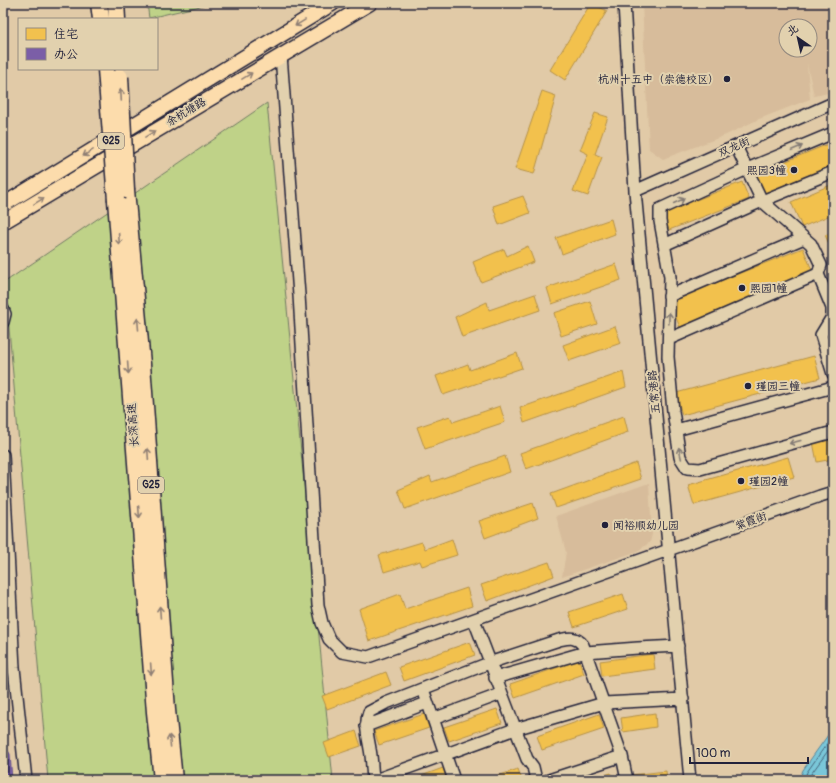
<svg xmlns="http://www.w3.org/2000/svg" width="836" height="783" viewBox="0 0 836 783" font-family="Pangolin,'LXGW WenKai TC',sans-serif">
	<rect width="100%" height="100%" fill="#e1caa7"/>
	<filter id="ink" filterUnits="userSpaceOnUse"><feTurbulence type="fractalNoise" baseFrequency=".025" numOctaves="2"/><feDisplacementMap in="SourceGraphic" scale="8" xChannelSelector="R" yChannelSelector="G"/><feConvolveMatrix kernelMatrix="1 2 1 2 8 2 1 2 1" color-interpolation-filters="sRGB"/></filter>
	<g filter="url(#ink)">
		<path fill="#d7bc9b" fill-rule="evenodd" d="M642 3H833V92L814 96 807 64 810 99 759 119 726 135 663 159 649 149ZM786 26H810V50H786Z
			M649 483 652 534 650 542 638 551 562 577 566 552 556 516Z"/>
		<path fill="#bfd288" stroke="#707a62" d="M147 3H213L149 18Z
			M267 103 333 780H48L5 282Z"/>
		<path fill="#7ac7d9" stroke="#57859a" d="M833 728V772L831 773 824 780H799L803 770Z"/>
		<path fill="#f2c14e" stroke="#b49148" d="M591 3 607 11 565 80 550 70Z
			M542 91 556 96 534 174 515 169Z
			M595 113 608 117 595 154 602 157 588 196 573 191 588 154 580 150Z
			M833 142V165L763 194 755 174Z
			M742 182 749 199 669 230 663 213Z
			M833 184V214L802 227 791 202Z
			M523 196 530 213 499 225 493 206Z
			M611 219 615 234 562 254 556 238Z
			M833 232V253L825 235Z
			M528 246 534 262 481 282 473 262 504 249 507 256Z
			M803 248 814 275 680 328 670 301Z
			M616 264 621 280 552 304 547 288Z
			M535 294 540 310 462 337 455 317 487 302 489 310Z
			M590 301 597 324 561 336 554 313Z
			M615 326 621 343 569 361 563 345Z
			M517 353 522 368 443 395 436 376 468 364 470 370Z
			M814 356 820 378 682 415 676 393Z
			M623 372 626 387 524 423 520 408Z
			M500 406 505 422 425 449 417 427 450 416 453 422Z
			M624 416 628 432 526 469 520 453Z
			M833 439V459L817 462 813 442Z
			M505 456 510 472 405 509 398 490 430 476 432 482Z
			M788 457 794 477 694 505 688 485Z
			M636 463 641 479 556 508 551 494Z
			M533 503 538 518 485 538 479 521Z
			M452 539 457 555 422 566 420 561 384 572 379 555 422 542 425 549Z
			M549 562 554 576 487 601 481 585Z
			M467 588 472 606 369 641 359 609 400 594 405 609Z
			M623 594 628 609 574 627 569 612Z
			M470 642 475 655 404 681 399 667Z
			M653 654 655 669 602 676 600 661Z
			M579 660 584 674 515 698 510 684Z
			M386 672 391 685 327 709 322 696Z
			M497 709 502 723 449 741 444 727Z
			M655 713 656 727 623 732 621 718Z
			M424 714 429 728 379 745 374 731Z
			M599 714 604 729 542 750 537 736Z
			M356 731 361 746 329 757 324 743Z
			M443 768 447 780H410Z
			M518 769 522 780H486Z
			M666 771 667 780H632L631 775Z
			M611 773 613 780H589Z"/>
		<path fill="#7b5ea7" stroke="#604c87" d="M5 746 10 754 12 780H3V747Z"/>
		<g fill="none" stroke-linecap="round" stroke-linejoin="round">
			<path stroke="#45647a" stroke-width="1" d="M804 780 807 772 833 735
				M809 780 811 774 833 744"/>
			<g stroke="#22223b" stroke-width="14">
				<path id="minor" d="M624 3 635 191 690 780
					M281 55 299 295 318 605 322 623 329 639 342 652 368 657 820 496 833 492
					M833 133 747 169 660 209V221L670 277 668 357 673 411 680 457 687 468 700 469 833 432
					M736 146 762 201 811 244 821 265 818 274 832 308V317L821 335 833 374
					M635 191 833 103
					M664 245 762 201 833 172
					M669 296 804 238
					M3 309 5 314 3 322
					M669 339 818 274
					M676 430 833 387
					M3 455 14 668 26 780
					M474 620 527 759 533 767 536 780
					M495 678 586 652 638 648 678 646
					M423 689 454 780
					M433 719 501 694
					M366 726 427 703
					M373 780C372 770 372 759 370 749 368 736 364 725 369 712L386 703 489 663 559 640C569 638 576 636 583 645L622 756 627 780
					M375 780 515 729 604 703 683 699
					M549 780 622 756"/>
			</g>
			<g stroke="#22223b" stroke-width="17">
				<path id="major" d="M3 205 333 3
					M3 222 370 3"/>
			</g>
			<g stroke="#22223b" stroke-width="19">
				<path id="highway" d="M99 3 101 19
					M116 3 117 19
					M106 69 107 82
					M126 190 142 364 167 710 174 780
					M116 200 155 712 162 780"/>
			</g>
			<use href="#minor" stroke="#e2d1ae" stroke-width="11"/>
			<use href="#major" stroke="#fcdcac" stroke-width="14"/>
			<use href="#highway" stroke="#fcdcac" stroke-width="16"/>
			<g stroke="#22223b" stroke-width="19" stroke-linecap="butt">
				<path id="highway-bridge" d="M120 77 126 190
					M107 82 116 200"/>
			</g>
			<use href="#highway-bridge" stroke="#fcdcac" stroke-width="16"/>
		</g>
		<defs><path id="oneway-shaft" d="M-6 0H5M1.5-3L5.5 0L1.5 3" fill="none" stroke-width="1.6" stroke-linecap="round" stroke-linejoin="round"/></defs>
		<g stroke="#8f7f74">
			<use href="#oneway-shaft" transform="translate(300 23) rotate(149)"/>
			<use href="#oneway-shaft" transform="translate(247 76) rotate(-31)"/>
			<use href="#oneway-shaft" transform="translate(121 95) rotate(-93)"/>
			<use href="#oneway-shaft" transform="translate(150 134) rotate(-31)"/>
			<use href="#oneway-shaft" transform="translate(88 153) rotate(149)"/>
			<use href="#oneway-shaft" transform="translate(39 201) rotate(-31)"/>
			<use href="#oneway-shaft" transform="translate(119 239) rotate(86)"/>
			<use href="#oneway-shaft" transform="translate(138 324) rotate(-95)"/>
			<use href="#oneway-shaft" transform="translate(128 368) rotate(86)"/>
			<use href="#oneway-shaft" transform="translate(148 454) rotate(-94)"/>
			<use href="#oneway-shaft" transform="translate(139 512) rotate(86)"/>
			<use href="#oneway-shaft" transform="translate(160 612) rotate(-94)"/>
			<use href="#oneway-shaft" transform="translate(151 669) rotate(86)"/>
			<use href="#oneway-shaft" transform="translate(170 741) rotate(-96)"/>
		</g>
		<g stroke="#827a74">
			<use href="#oneway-shaft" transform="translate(797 148) rotate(-23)"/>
			<use href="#oneway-shaft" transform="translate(679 201) rotate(-25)"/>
			<use href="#oneway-shaft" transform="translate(669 318) rotate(-89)"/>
			<use href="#oneway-shaft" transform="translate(795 442) rotate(165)"/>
			<use href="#oneway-shaft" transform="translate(680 453) rotate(-103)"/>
		</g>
	</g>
	<g fill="#22223b" stroke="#e2d1ae" stroke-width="1.5">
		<circle cx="727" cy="79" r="4"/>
		<circle cx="794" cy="170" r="4"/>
		<circle cx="742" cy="288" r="4"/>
		<circle cx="748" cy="386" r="4"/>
		<circle cx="741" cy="481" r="4"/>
		<circle cx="605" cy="525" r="4"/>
	</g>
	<g text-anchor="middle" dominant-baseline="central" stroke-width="4" stroke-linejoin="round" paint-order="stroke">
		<g fill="#e2d1ae" stroke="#5c565e" stroke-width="1">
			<rect x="98" y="133" width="26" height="16" rx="3"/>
			<rect x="138" y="477" width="26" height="16" rx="3"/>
		</g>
		<g font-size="10" font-weight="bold" fill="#22223b">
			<text x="111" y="141">G25</text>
			<text x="151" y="485">G25</text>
		</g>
		<g font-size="11" fill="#22223b" stroke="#e2d1ae" text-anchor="start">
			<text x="719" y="79" text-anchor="end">杭州十五中（崇德校区）</text>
			<text x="786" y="170" text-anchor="end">熙园3幢</text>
			<text x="750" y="288">熙园1幢</text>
			<text x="756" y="386">瑾园三幢</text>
			<text x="749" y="481">瑾园2幢</text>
			<text x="613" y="525">闻裕顺幼儿园</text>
		</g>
		<g font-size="11" fill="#22223b" stroke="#e2d1ae">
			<text transform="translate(186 112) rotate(-31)">余杭塘路</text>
			<text transform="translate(734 147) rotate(-24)">双龙街</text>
			<text transform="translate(654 392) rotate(-95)">五常港路</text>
			<text transform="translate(133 425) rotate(-94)">长深高速</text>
			<text transform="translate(751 521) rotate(-20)">紫霞街</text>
		</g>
	</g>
	<rect width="836" height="783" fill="none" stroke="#e2d1ae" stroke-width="16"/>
	<rect x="8" y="8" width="820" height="767" fill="none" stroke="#22223b" stroke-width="1.5" filter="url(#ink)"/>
	<rect x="18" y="18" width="140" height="52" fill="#e2d1ae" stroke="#958b80"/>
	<rect x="26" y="28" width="20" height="12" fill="#f2c14e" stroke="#958b80"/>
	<text x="54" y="38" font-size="12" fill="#22223b">住宅</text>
	<rect x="26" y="48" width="20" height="12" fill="#7b5ea7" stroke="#958b80"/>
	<text x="54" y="58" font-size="12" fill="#22223b">办公</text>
	<g transform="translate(798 38) rotate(326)"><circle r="19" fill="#e2d1ae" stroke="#958b80"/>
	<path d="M0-3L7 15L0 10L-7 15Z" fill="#22223b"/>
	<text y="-6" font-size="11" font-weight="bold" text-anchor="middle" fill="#22223b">北</text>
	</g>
	<path d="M690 757v6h118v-6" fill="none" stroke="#22223b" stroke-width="2"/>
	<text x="696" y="757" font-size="12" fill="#22223b" stroke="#e2d1ae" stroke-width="3" paint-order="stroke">100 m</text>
</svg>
